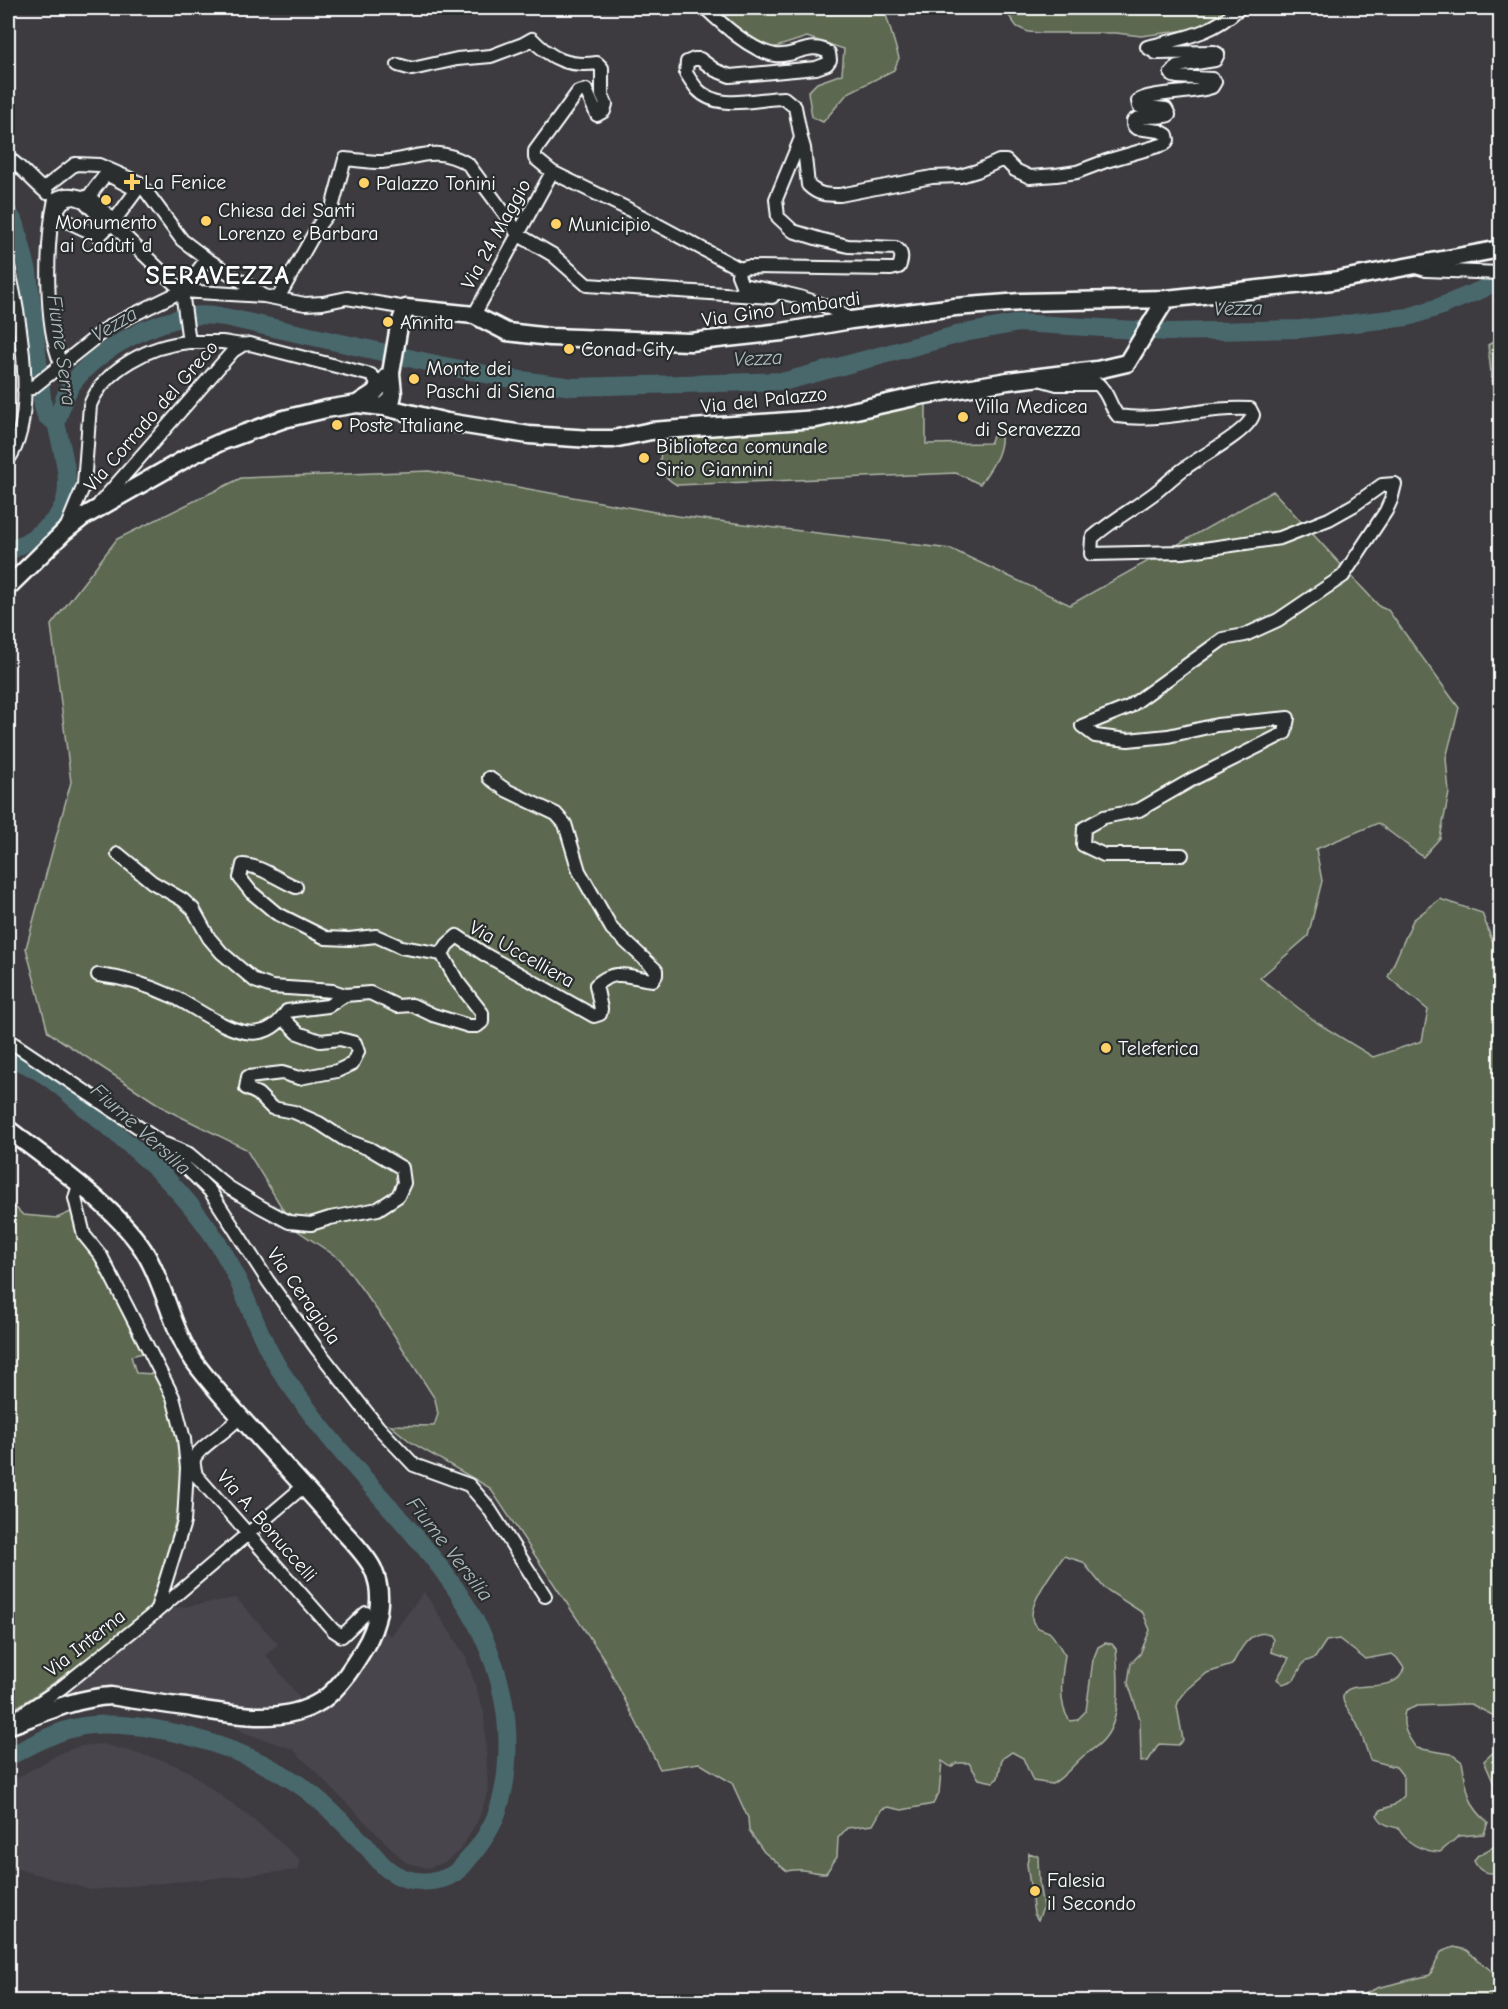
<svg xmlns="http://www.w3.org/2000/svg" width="1508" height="2009" viewBox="0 0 1508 2009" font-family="'Comic Neue',sans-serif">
	<rect width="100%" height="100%" fill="#3d3b40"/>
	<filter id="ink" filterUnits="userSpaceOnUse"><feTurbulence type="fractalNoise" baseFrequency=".0167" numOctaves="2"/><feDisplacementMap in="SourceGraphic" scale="12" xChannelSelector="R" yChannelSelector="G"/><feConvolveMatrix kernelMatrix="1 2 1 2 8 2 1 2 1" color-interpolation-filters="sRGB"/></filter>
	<g filter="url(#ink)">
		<path fill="#4a454d" d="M424 1592 466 1657 484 1713 488 1791 478 1820 461 1849 445 1862 428 1868 405 1862 293 1749 245 1733 227 1723 260 1725 286 1723 312 1717 351 1685 377 1650 382 1629 391 1636Z
			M236 1598 278 1644 266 1655 302 1701 274 1708H263L109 1690 56 1698 165 1610Z
			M103 1744 165 1761 188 1771 264 1828 299 1859V1870L91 1890 8 1866V1783L63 1752 81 1746Z"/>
		<path fill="#5c6850" stroke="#aeb4a8" stroke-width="1.5" d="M714 8H884L899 58 894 70 848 93 823 122 812 117 808 92 817 83 842 74 844 49 807 37 770 49 753 40Z
			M1009 8H1230L1224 14 1202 28 1141 36 1116 33H1041L1028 32 1017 27 1009 16Z
			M1500 338V456L1488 345Z
			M926 402V444L990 443 999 423C1007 447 993 466 980 484L956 473 677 485C655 473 660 461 662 439L666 436Z
			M429 471 677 516 951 549 1070 605 1273 491 1380 607 1388 610 1459 708 1446 758 1449 793 1440 838 1423 857 1378 823 1316 849 1322 881 1308 936 1260 978 1319 1024 1373 1057 1422 1041 1428 1010 1388 977 1413 920 1440 899 1482 913 1500 962V1719L1471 1704H1465L1417 1706 1405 1711C1401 1727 1407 1735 1416 1748L1451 1754 1462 1762C1467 1787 1467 1806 1488 1822L1484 1834 1459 1836 1440 1852C1421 1851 1407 1844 1398 1828 1388 1826 1382 1824 1377 1815L1381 1810 1394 1805 1404 1796V1777L1396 1767 1370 1760C1365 1746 1361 1729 1353 1717 1349 1711 1342 1704 1343 1697 1345 1676 1397 1698 1404 1668L1397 1658 1392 1654 1365 1659 1339 1639 1326 1641 1315 1658 1304 1662 1294 1680 1283 1684 1277 1679 1289 1658 1271 1652 1273 1640 1270 1634C1249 1629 1240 1650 1232 1665L1207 1673 1187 1690 1179 1700 1177 1706 1183 1740 1178 1745 1159 1744 1148 1761 1141 1762 1140 1719 1128 1683 1131 1663 1140 1654 1150 1630 1143 1613 1104 1588 1083 1562 1064 1556C1054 1569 1026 1606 1033 1622 1036 1629 1043 1629 1049 1632 1055 1637 1060 1648 1065 1655 1062 1674 1057 1705 1070 1721L1077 1720 1086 1711 1093 1660 1098 1647 1105 1643 1112 1644 1116 1649C1118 1676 1123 1717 1104 1739 1097 1748 1087 1752 1079 1760 1070 1769 1063 1778 1052 1784L1033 1781 1023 1758 1012 1752 1002 1759 998 1778 993 1782 979 1779 969 1763H956L951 1767 942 1761 939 1793 933 1804 902 1810 888 1807 882 1809 873 1825 847 1828 838 1838 837 1857 826 1873C810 1873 804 1867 787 1871L764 1852 749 1831 748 1818 732 1783 699 1763 660 1769 604 1659 490 1488 412 1443 390 1425 434 1426 438 1414 435 1399 387 1324 340 1259 295 1229 246 1149 167 1110 48 1032 26 948 71 782 51 625 117 539 241 478Z
			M8 1200 23 1215 57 1218 73 1211 116 1288 143 1353 131 1356 136 1373 155 1374C163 1391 173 1410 177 1429 187 1473 178 1516 166 1559 161 1575 158 1597 147 1610 136 1624 119 1635 105 1645 73 1669 42 1693 8 1712Z
			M1500 1746V1830L1493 1804 1494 1784 1484 1761Z
			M1500 1837V1872C1489 1874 1480 1874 1474 1861L1477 1856 1495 1846Z
			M1029 1853 1038 1856 1039 1882 1043 1908 1038 1920 1034 1914 1027 1864Z
			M1454 1947 1466 1950 1500 1978V2001H1345L1353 2000 1377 1988 1430 1975 1441 1952Z"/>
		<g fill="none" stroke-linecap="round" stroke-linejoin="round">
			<path stroke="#49676c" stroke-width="18" d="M8 212 16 225 28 272 43 406 46 416 56 423
				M56 423C61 409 65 392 75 380 101 348 151 322 192 316 202 314 214 316 225 317L440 365 506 378 573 387 786 381 964 333 1019 323 1169 332 1301 329 1408 317 1439 307 1483 289 1500 277
				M8 552C79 516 73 493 56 423
				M8 1059C40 1065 66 1092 90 1112 145 1156 195 1199 229 1262 246 1294 256 1329 274 1360 282 1375 294 1390 304 1404 388 1523 524 1608 506 1774 502 1807 493 1830 471 1856 466 1862 461 1869 455 1873 437 1885 408 1884 390 1871 382 1866 375 1856 369 1849 353 1833 337 1816 320 1801 266 1753 164 1721 92 1725 62 1727 34 1744 8 1757"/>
			<g stroke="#fff" stroke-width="16">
				<path id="street" d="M705 8C722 24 751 51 775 55 794 58 811 40 829 53L830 60 827 64 816 68 730 76 715 70 700 59H694L687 62 686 73C689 78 693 84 697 89 718 112 757 98 784 98L795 107 801 138 776 199 778 217 793 231 819 239 848 246 896 248C903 253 902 259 899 267L891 269 747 267 740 269 738 275 742 285C780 292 819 298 851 320
					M398 65 412 69 457 59 491 56 523 44 532 39C551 59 569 67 597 63L602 68V95L606 104 604 111 597 115 586 90 578 92 535 151V158L552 172 628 209 740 269
					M801 138 804 148 808 185C818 195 826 195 840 195L932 177 960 176 977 171 999 161H1006L1015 170 1030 177 1056 175 1077 172 1106 161 1165 144 1168 140 1167 135 1160 131 1136 128 1133 125V121C1142 114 1157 119 1169 115L1166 109 1139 106 1138 101C1149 92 1194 94 1212 87L1215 82 1212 79 1177 77 1173 76 1171 73 1177 66 1215 60 1218 54 1214 52 1156 53 1147 47C1182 38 1213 34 1239 8
					M8 158C22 167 33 182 47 193
					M106 174 137 190 114 221 89 196Z
					M43 189 75 164 99 165 140 183 182 240 207 259 263 295
					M75 198 84 201 109 226 99 236 56 216C59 204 63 199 75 198Z
					M55 199C46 242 44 323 61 364
					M55 199C66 193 73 194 85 198L182 291
					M8 266C19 314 39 418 8 460
					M1416 267 1426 270 1500 273
					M278 298 319 225 332 208 345 159C357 160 370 162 382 162 418 159 433 144 468 164L511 222 517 234 553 255 587 285 772 297
					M474 315 552 172
					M189 342 182 291 207 259
					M1039 379 1057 384H1098C1110 395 1108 404 1118 416 1162 423 1205 406 1250 409L1253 415C1248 432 1201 456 1185 468 1175 475 1166 484 1156 492 1135 508 1112 520 1092 538L1091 554 1183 552 1280 538 1329 519 1354 505 1382 485 1395 484 1391 500 1386 511 1343 576 1278 620 1245 635 1223 639 1129 707 1082 726 1095 736 1128 740 1168 736 1217 725 1288 718 1285 733 1193 779 1139 810 1104 817 1084 828 1083 845 1104 855H1182
					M24 390 32 388 110 326 182 291 264 296 305 304 323 303 347 298 406 308
					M100 503 233 351 241 346
					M65 531 84 485 90 405C105 368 151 345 189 342 200 342 211 342 222 342 232 343 240 346 250 344L371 375 376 381V390
					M118 854 152 882 183 900 193 909 209 938 222 953 255 981 272 987 333 991 345 995
					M296 887C278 880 262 866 243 865L240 878 251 892 276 913 326 938 349 939 376 936 401 947 442 954
					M442 954 447 945 457 936 484 954 594 1016 600 1014 601 1009 596 985C617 967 629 978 653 980L656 975V970L612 929 579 871 565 824 556 814 506 790 489 778
					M98 975C126 978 148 985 174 997 207 1013 258 1060 287 1011L328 1006 345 995 370 993 397 1006 412 1005 433 1015 469 1026H477L482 1022V1013L457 981 442 954
					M8 1040 159 1141 210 1191 268 1281 317 1349 378 1427 414 1465 469 1485 488 1507 545 1596
					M165 1144 189 1154 228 1187 261 1207 289 1222 311 1224 330 1218 378 1209 398 1196 404 1183 402 1168 370 1149 345 1140 319 1123 294 1112 272 1108 258 1094 246 1088 248 1077 282 1073 299 1078 337 1071 352 1064 358 1052 355 1043 340 1039 320 1041 298 1033 283 1018
					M79 1185 75 1198 84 1235 101 1256 173 1397 184 1439 187 1468 184 1522 156 1612
					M240 1416C231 1430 197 1447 194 1460 193 1464 195 1470 196 1475L333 1630 342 1636 366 1613
					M19 1716 61 1688 156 1612 304 1486"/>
			</g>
			<g stroke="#fff" stroke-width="21">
				<path id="secondary" d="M357 404 374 393 391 373
					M384 407 392 399 393 394 391 373 399 326 406 308 474 315 507 332 550 337 690 342 782 332 851 320 955 307 1021 302 1166 299 1332 281 1500 249
					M8 587 64 532 83 517 192 455 223 441 284 419 326 409 357 404 384 407 447 422 529 435 591 439H613L651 431 816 419 919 396 1008 381 1097 370 1127 363 1166 299
					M8 1129C50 1162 121 1210 147 1256 167 1291 173 1336 199 1368 241 1422 290 1469 334 1521 346 1536 364 1551 373 1569 385 1596 378 1626 363 1650 352 1668 339 1689 321 1701 282 1726 229 1714 186 1707 161 1704 136 1700 111 1696 75 1698 41 1714 8 1726"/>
			</g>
			<use href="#street" stroke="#2a2d2e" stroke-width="12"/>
			<use href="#secondary" stroke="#2a2d2e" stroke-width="16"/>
		</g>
	</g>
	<g fill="#ffd166" stroke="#2a2d2e" stroke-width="2">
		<path d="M129 173h6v6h6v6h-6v6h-6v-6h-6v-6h6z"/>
		<circle cx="364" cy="183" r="6"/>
		<circle cx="106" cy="200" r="6"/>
		<circle cx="206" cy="221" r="6"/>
		<circle cx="556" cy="224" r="6"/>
		<circle cx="388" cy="322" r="6"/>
		<circle cx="569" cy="349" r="6"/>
		<circle cx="414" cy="379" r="6"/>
		<circle cx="963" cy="417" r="6"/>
		<circle cx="337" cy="425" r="6"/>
		<circle cx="644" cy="458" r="6"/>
		<circle cx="1106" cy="1048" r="6"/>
		<circle cx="1035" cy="1891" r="6"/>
	</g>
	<g text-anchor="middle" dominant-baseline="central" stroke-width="4.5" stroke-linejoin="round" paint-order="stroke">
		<g font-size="20" fill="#fff" stroke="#2a2d2e" text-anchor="start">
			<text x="144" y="182">La Fenice</text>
			<text x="376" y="183">Palazzo Tonini</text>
			<text x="218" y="210">Chiesa dei Santi<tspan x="218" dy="23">Lorenzo e Barbara</tspan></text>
			<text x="106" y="222" text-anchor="middle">Monumento<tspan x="106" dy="23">ai Caduti d</tspan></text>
			<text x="568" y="224">Municipio</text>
			<text x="400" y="322">Annita</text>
			<text x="581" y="349">Conad City</text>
			<text x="426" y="368">Monte dei<tspan x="426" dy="23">Paschi di Siena</tspan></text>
			<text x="975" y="406">Villa Medicea<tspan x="975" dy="23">di Seravezza</tspan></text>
			<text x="349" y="425">Poste Italiane</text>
			<text x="656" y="446">Biblioteca comunale<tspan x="656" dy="23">Sirio Giannini</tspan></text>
			<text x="1118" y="1048">Teleferica</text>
			<text x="1047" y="1880">Falesia<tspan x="1047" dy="23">il Secondo</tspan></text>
		</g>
		<g font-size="20" fill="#fff" stroke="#2a2d2e">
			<text transform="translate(496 234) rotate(-61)">Via 24 Maggio</text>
			<text transform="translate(781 309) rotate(-8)">Via Gino Lombardi</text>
			<text transform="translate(764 400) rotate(-6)">Via del Palazzo</text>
			<text transform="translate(151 416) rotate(-49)">Via Corrado del Greco</text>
			<text transform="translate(522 954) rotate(29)">Via Uccelliera</text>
			<text transform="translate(304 1296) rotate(55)">Via Ceragiola</text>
			<text transform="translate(267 1526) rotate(49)">Via A. Bonuccelli</text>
			<text transform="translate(85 1643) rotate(-38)">Via Interna</text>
		</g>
		<g font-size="21" font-style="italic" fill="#adbbbd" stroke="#2a2d2e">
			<text transform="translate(1238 308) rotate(-1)">Vezza</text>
			<text transform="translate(114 324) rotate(-31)">Vezza</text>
			<text transform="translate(62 350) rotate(82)">Fiume Serra</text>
			<text transform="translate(758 358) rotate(-3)">Vezza</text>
			<text transform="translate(141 1129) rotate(42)">Fiume Versilia</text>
			<text transform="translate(450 1549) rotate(52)">Fiume Versilia</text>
		</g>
		<g font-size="26" font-weight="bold" letter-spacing="1.5" fill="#fff" stroke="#2a2d2e">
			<text x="218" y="276">SERAVEZZA</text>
		</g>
	</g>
	<rect width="1508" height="2009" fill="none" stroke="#2a2d2e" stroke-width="30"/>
	<rect x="15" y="15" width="1478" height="1979" fill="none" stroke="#fff" stroke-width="2" filter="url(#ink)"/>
</svg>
